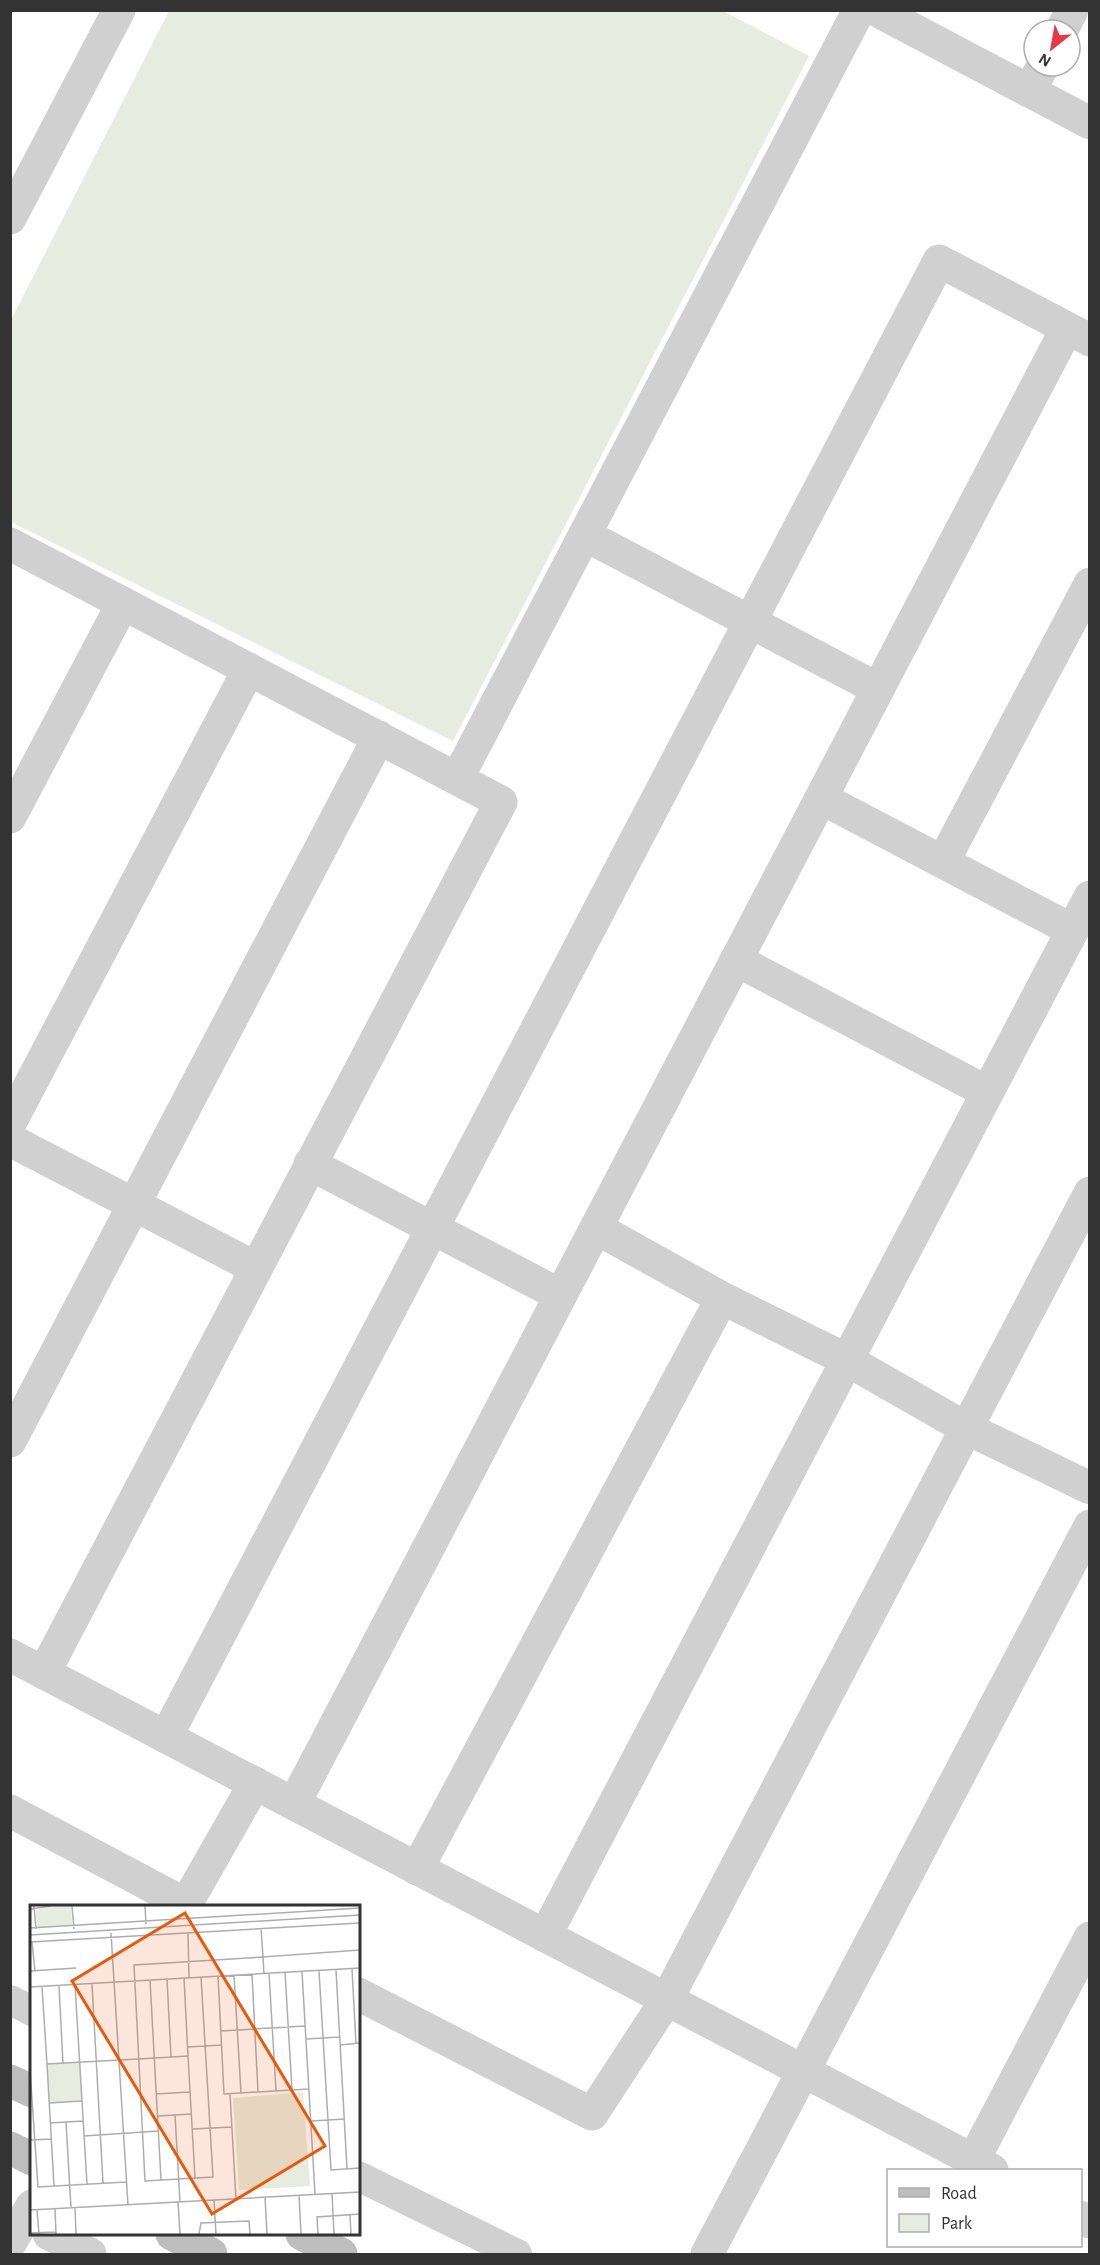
<svg xmlns="http://www.w3.org/2000/svg" width="1100" height="2265" viewBox="0 0 1100 2265" font-family="'Alegreya Sans',sans-serif">
	<rect width="100%" height="100%" fill="#fff"/>
	<path fill="#e6ecdf" d="M169 11H723L809 56 453 741 11 522V320Z"/>
	<g fill="none" stroke-linecap="round" stroke-linejoin="round">
		<path stroke="#d0d0d0" stroke-width="30" d="M10 2000 32 2011
			M358 2176 517 2254"/>
		<path stroke="#d0d0d0" stroke-width="33" d="M1062 30 1072 10
			M1029 91 1043 66
			M10 218 119 10
			M1067 328 596 1228 722 1298 847 1360 966 1428 1090 1488
			M585 535 878 689
			M10 544 501 802 44 1673
			M457 779 859 10
			M821 798 1072 930
			M10 817 123 603
			M943 862 1090 584
			M736 960 987 1092
			M10 1123 249 669
			M10 1140 256 1268
			M310 1164 560 1295
			M10 1441 379 737
			M166 1737 939 261 1090 340
			M294 1804 596 1228
			M10 1811 189 1906
			M417 1869 722 1298
			M185 1906 255 1783
			M545 1936 1090 897
			M358 1994 592 2114 667 1999 1090 1193
			M973 2161 1090 1938
			M49 2234 90 2254
			M10 2243 32 2206"/>
		<path stroke="#d0d0d0" stroke-width="33" d="M876 10 1090 123
			M10 1655 992 2170
			M1080 2217 1090 2222
			M707 2254 1090 1526"/>
		<path stroke="#bdbdbd" stroke-width="33" d="M10 2081 32 2091
			M10 2148 32 2159
			M172 2234 211 2254
			M302 2234 341 2254"/>
	</g>
	<g transform="translate(30 1905)">
		<rect width="330" height="330" fill="#fff"/>
		<path d="M22 1H41L42 20 7 22 6 5ZM50 158 52 196 19 198 17 159ZM273 187 280 281 209 285 203 193Z" fill="#e6ecdf"/>
		<path fill="none" stroke="#adadad" stroke-width="1.5" d="M4 1 6 24M42 1 44 24M115 1 116 19M0 4 21 1M0 23 330 3M231 23 233 52 330 45M81 28 98 300M158 28 159 73M0 30 330 10M0 37 330 18M2 37 5 66M322 64 326 139M306 65 317 264M0 66 46 63M289 66 301 265 330 263M255 67 262 185M272 67 285 289M239 68 246 186M222 69 228 187M204 70 211 188M188 71 194 189 279 184M171 72 183 272 115 276 104 60 233 52 234 69M154 73 158 151M137 74 141 152M120 75 131 275M62 79 73 278M45 80 57 279M29 81 33 159M0 82 330 63M12 82 17 159M191 126 275 121M276 134 310 132M310 140 330 138M158 142 192 140M0 165 8 282 96 277M126 189 160 187M200 189 206 294M19 198 52 196M145 210 150 297M128 211 162 209M281 216 315 214M36 217 41 303M20 218 53 216M163 224 202 222M54 231 128 226M1 235 21 234M24 281 17 159 108 154 158 151 165 273M302 288 304 329M269 290 271 329M235 292 237 329M184 295 186 329M148 297 150 329M45 303 46 329M25 304 26 329M0 305 330 287M7 305 9 329M320 310 321 329M0 328 26 327M169 329 171 318 219 316 220 329M288 329 287 312 330 309"/>
		<path fill="#e8590c" fill-opacity="0.15" stroke="#e8590c" stroke-width="3" d="M155 8 295 241 182 309 42 76Z"/>
		<rect width="330" height="330" fill="none" stroke="#333" stroke-width="3"/>
	</g>
	<rect width="1100" height="2265" fill="none" stroke="#333333" stroke-width="24"/>
	<rect x="887" y="2169" width="195" height="78" fill="#ffffff" stroke="#adadad" stroke-width="1.5"/>
	<rect x="899" y="2188" width="30" height="9" fill="#bdbdbd" stroke="#adadad" stroke-width="1.5"/>
	<text x="941" y="2199" font-size="18" fill="#333333">Road</text>
	<rect x="899" y="2214" width="30" height="18" fill="#e6ecdf" stroke="#adadad" stroke-width="1.5"/>
	<text x="941" y="2229" font-size="18" fill="#333333">Park</text>
	<g transform="translate(1052 48) rotate(211)"><circle r="28" fill="#ffffff" stroke="#adadad" stroke-width="1.5"/>
	<path d="M0-4.5L10 22L0 15L-10 22Z" fill="#e63946"/>
	<text y="-9" font-size="16" font-weight="bold" text-anchor="middle" fill="#333333">N</text>
	</g>
</svg>
